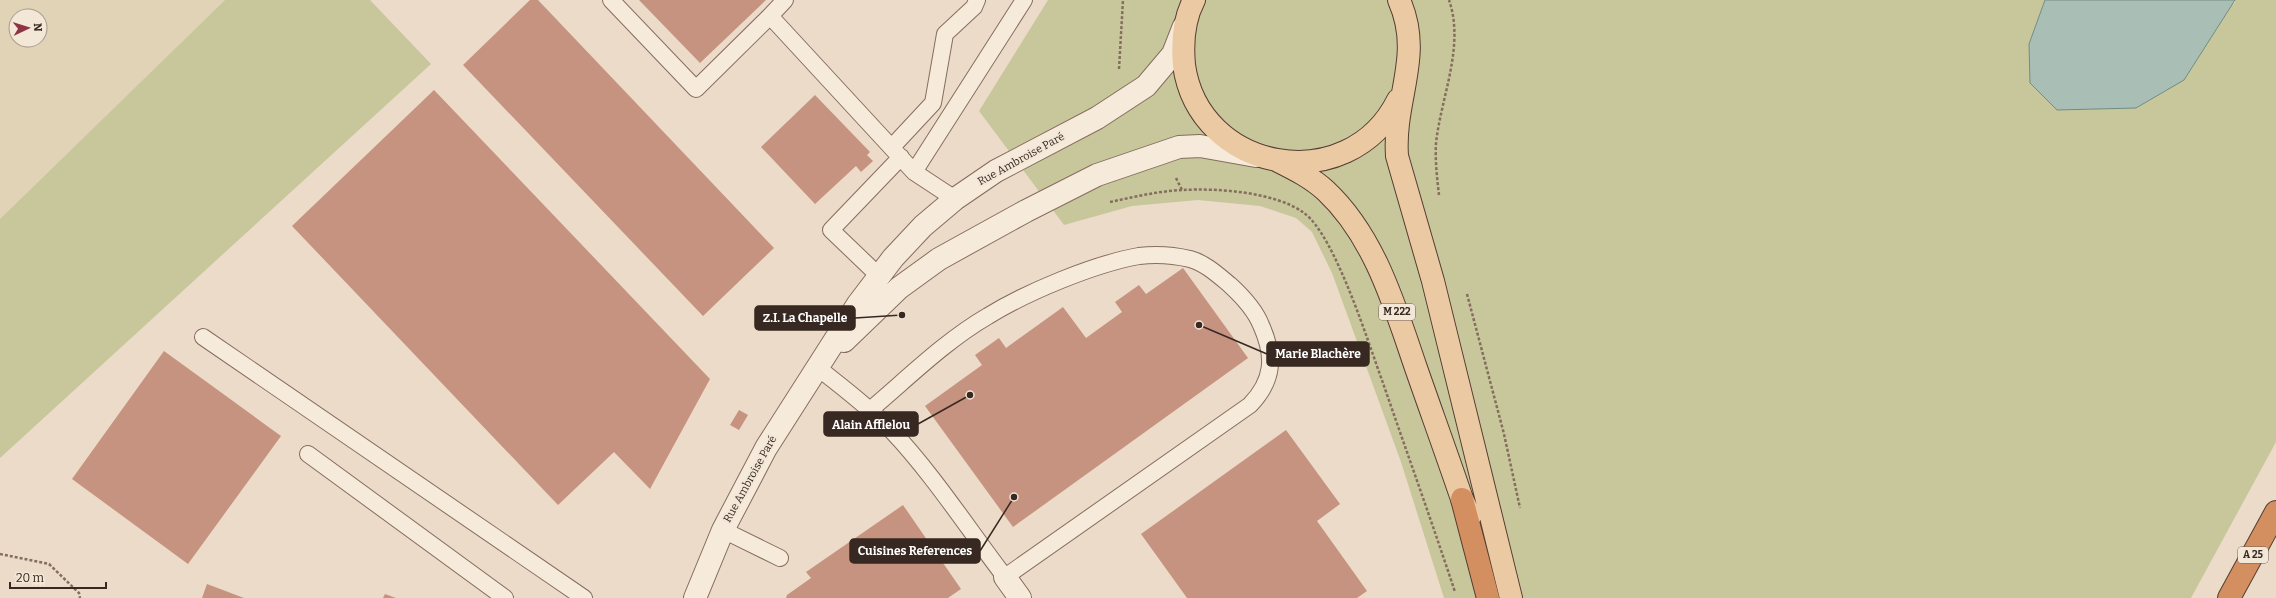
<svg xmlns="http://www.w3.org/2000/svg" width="2276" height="598" viewBox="0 0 2276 598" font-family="Bitter,serif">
	<rect width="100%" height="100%" fill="#ebdbc8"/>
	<path fill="#e0d3b6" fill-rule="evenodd" d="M0 0H225L0 219ZM16 16H40V40H16Z"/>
	<path fill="#c8c79c" d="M225 0H370L431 64 0 458V219Z
		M1048 0H2045L2029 44 2235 3V0H2276V442L2191 598H1444L1401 462 1332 273 1312 232 1296 218 1260 206 1198 200 1132 206 1064 225 979 111Z"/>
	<path fill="#a9bfb5" stroke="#708d81" d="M2045 0H2235L2184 80 2136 108 2057 110 2030 83 2029 44Z"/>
	<path fill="#c69381" d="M530 0H538L774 248 703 316 463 65Z
		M639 0H766L700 63Z
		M434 90 710 379 650 489 614 452 558 505 292 226Z
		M815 95 870 152 867 155 873 161 861 172 856 166 815 204 761 147Z
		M1183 268 1248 358 1013 527 925 406 982 365 975 355 999 338 1006 348 1063 307 1086 338 1122 312 1115 302 1139 285 1146 294Z
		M164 351 281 436 188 564 72 479Z
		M739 410 748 415 739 430 730 425Z
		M1286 430 1340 504 1317 521 1367 591 1357 598H1187L1141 534Z
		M903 505 961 589 948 598H786L787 595 811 578 806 572Z
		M207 584 244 598H202Z
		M385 594 396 598H383Z"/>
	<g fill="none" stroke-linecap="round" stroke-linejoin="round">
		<g stroke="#866d5e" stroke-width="18">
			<path id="service" d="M611 0 696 89 770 16 914 172 955 199
				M770 16 785 0
				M892 147 933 103 945 34 974 7 977 0
				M914 172 1024 0
				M879 276 831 230 901 157
				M203 337 584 598
				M817 367C843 388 869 407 891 430 932 473 969 530 1005 577L1250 405C1274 380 1275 356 1261 325 1255 310 1242 296 1230 285 1218 275 1205 263 1190 259 1173 255 1156 254 1139 256 1094 264 1027 292 988 316 945 341 908 378 870 410
				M308 454 505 598
				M723 530 780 558"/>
		</g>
		<g stroke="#866d5e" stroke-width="24">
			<path id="minor" d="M844 341 899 288 939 259 1026 211 1097 175 1179 147 1200 146 1256 156
				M1005 577 1020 598
				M695 598 723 530 766 448 858 304 893 258 923 226 955 199 996 171 1097 118 1146 86 1173 54 1184 26"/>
		</g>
		<g stroke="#543d32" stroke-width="24">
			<path id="primary" d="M1194 0C1184 19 1182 43 1184 65 1199 173 1349 199 1398 100
				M1399 0C1424 56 1393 98 1397 156L1433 281 1511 598
				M1278 161C1296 170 1312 178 1326 191 1375 237 1395 307 1416 368 1431 411 1447 455 1462 499L1470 516"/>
		</g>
		<g stroke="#543d32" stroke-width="24">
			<path id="motorway" d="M1462 499 1488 598
				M2229 598 2276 512"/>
		</g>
		<path stroke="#866d5e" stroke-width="2.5" stroke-dasharray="3 2" stroke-linecap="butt" d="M1119 69 1123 0
			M1176 178 1182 190
			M1439 195C1437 178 1435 160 1436 143 1441 97 1465 46 1449 0
			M1110 202C1134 197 1158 191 1183 190 1217 188 1276 192 1304 213 1335 235 1369 345 1383 383 1407 453 1432 522 1455 592
			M1467 294 1504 434 1520 508
			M0 554 49 564 79 593 80 598"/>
		<use href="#service" stroke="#f6eadb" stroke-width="16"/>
		<use href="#minor" stroke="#f6eadb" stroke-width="22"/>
		<use href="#primary" stroke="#ebc9a3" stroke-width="22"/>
		<use href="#motorway" stroke="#d38f60" stroke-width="22"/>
	</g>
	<g text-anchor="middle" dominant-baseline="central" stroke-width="4" stroke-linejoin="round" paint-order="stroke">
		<g fill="#f3e7d7" stroke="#6f6158" stroke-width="1">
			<rect x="1379" y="304" width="36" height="16" rx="3"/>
			<rect x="2238" y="547" width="30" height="16" rx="3"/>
		</g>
		<g font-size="10" font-weight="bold" fill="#372821">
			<text x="1397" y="312">M 222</text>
			<text x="2253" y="555">A 25</text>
		</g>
		<g font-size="11" fill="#372821" stroke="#f3e7d7">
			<text transform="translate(1021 159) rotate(-29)">Rue Ambroise Paré</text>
			<text transform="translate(750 479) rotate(-61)">Rue Ambroise Paré</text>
		</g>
	</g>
	<path fill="none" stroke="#372821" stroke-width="1.5" d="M902 315L855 318M1199 325L1267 354M970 395L918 424M1014 497L980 551"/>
	<g fill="#372821" stroke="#f3e7d7" stroke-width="1.5">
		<circle cx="902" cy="315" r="4"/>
		<circle cx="1199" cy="325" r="4"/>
		<circle cx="970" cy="395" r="4"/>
		<circle cx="1014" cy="497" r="4"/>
	</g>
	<g fill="#372821" stroke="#372821" stroke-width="1.5">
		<rect x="755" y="306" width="100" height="24" rx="4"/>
		<rect x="1267" y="342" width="102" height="24" rx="4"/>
		<rect x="824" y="412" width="94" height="24" rx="4"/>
		<rect x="850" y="539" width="130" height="24" rx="4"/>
	</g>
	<g font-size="12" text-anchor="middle" font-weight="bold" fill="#fff">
		<text x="805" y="322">Z.I. La Chapelle</text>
		<text x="1318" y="358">Marie Blachère</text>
		<text x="871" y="429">Alain Afflelou</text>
		<text x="915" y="555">Cuisines References</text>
	</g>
	<g transform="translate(28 28) rotate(86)"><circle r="19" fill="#f3e7d7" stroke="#a89b8e"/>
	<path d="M0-3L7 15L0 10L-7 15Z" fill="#903342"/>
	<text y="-6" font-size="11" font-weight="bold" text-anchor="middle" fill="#372821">N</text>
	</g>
	<path d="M10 582v6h96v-6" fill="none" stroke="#372821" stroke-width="2"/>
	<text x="16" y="582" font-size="12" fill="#372821" stroke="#f3e7d7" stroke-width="3" paint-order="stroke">20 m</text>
</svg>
